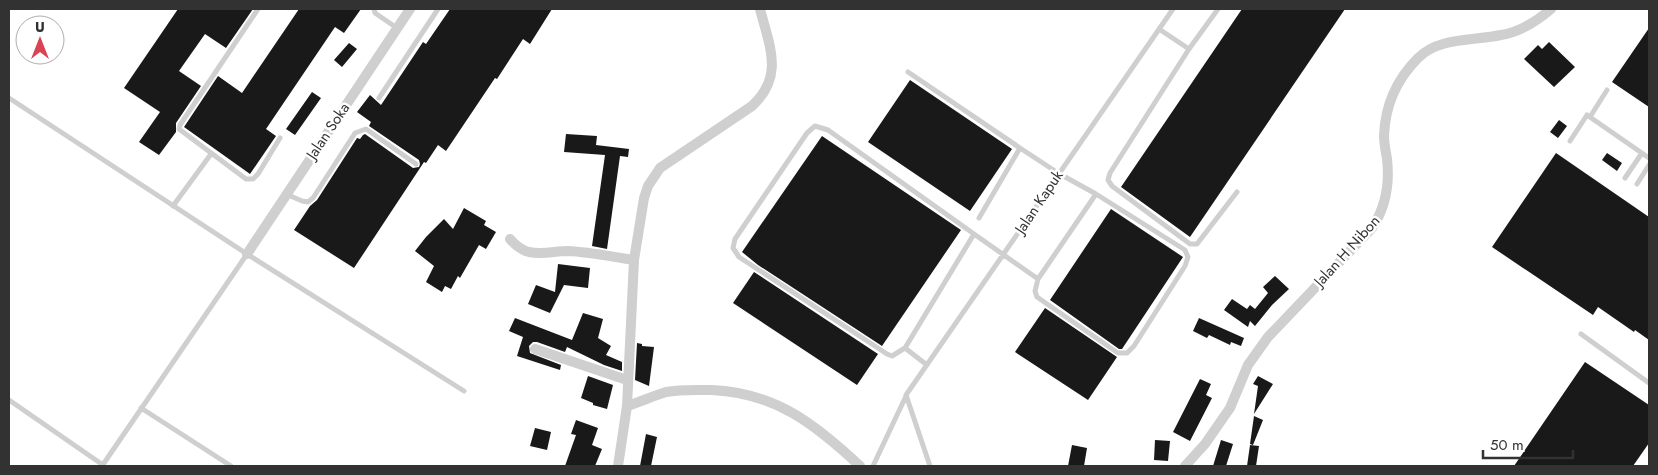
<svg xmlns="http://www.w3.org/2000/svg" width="1658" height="475" viewBox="0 0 1658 475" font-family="Jost,sans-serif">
	<rect width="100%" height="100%" fill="#fff"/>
	<path fill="#191919" d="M178 9H253L226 48 205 34 179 71 201 86 176 123V132L159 155 139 142 160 112 124 88Z
		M299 9H361L344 33 335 27 266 129 276 136 250 174 184 127 218 76 242 93Z
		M450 9H552L530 44 523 39 497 79 495 78 446 151 438 145 426 163 424 162 354 268 294 230 310 206 317 200 357 138 360 139 363 135 365 134 413 168 419 167 420 164 419 160 369 126 371 122 357 112 370 95 381 105 423 42 426 44Z
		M1242 9H1345L1190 237 1121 187Z
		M1649 28V107L1612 82Z
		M1549 42 1575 67 1554 87 1524 59 1538 45 1542 49Z
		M349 43 357 49 342 67 334 60Z
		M910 80 1012 149 970 211 868 142Z
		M312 92 321 98 295 135 286 129Z
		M1559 120 1567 126 1558 138 1550 132Z
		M566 134 597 136 596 145 629 149 628 157 620 156 607 249 592 246 605 155 564 152Z
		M822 136 961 230 882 346 758 265 742 252Z
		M1556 153 1649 217V340L1635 330 1634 332 1598 307 1593 315 1492 247Z
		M1607 153 1622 163 1617 171 1602 160Z
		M464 208 486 221 484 225 496 232 486 249 479 245 460 278 458 276 451 289 445 286 442 292 426 282 434 266 415 251 426 237 444 219 453 229Z
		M1111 209 1183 257 1122 349H1119L1050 300Z
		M558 264 590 268 588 288 564 285 550 313 528 304 536 285 555 292Z
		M754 272 878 354 857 385 733 303Z
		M1275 276 1289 289 1272 305 1255 326 1250 321 1248 327 1224 310 1232 299 1247 309 1250 305 1255 309 1268 293 1263 287Z
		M1045 308 1117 357 1088 400 1015 352Z
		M583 313 603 319 598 338 611 346 606 355 622 362V371L604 365 567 347 565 352 537 342H533L529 346 530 353 561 365 560 370 517 356 523 337 509 331 515 318 572 340Z
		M1199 318 1244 338 1241 346 1231 342 1230 345 1209 335 1207 338 1193 331Z
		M637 343 642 344V346L654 347 649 386 635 380Z
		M1585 362 1649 405V443L1633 466H1514Z
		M588 376 613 385 607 409 593 405V403L581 398Z
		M1258 376 1273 384 1254 414 1258 386 1253 384Z
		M1200 379 1211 384 1206 395 1212 398 1190 441 1173 432Z
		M1254 416 1263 420 1253 445 1250 444Z
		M576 420 598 428 592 445 602 449 595 466H565L576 435 571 434Z
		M535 428 551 432 547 450 530 446Z
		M646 434 657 437 651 466H640Z
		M1155 440 1170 441 1168 461 1154 460Z
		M1221 440 1233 444 1226 466H1213Z
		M1072 445 1087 448 1084 466H1068Z
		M1250 445 1259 446 1256 466H1247Z"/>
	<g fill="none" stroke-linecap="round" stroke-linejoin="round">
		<path stroke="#cfcfcf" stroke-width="5" d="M258 9 180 125 179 129 246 179H253L258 174 280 138
			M374 9 375 13 397 28
			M1159 29 1189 49 1110 173 1108 180 1112 186 1190 244H1197L1237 192
			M1189 49 1218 9
			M908 72 1020 148
			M9 98 247 254 464 391
			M379 98 438 9
			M1590 117 1607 90
			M1570 141 1587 115 1649 158
			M1625 178 1642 153
			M1637 184 1649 165
			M286 194 302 201 308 202 313 198 355 133 366 129 416 164
			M173 206 211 154
			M979 218 1020 148 1058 173 1096 194 1185 250 1188 257 1185 266 1134 346 1127 353H1118L1037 297 1035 291 1038 279
			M974 234 1038 279 1096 194
			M1581 334 1649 383
			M905 348 892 356 887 354 739 257 733 248 735 239 807 133 815 126 828 130 974 234 905 348 927 365
			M9 400 103 465
			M141 408 231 466
			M102 466 247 254
			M873 466 906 396
			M930 466 906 395 1173 9"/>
		<path stroke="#cfcfcf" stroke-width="10" d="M510 239C515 245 521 250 529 252 543 255 555 251 568 251 590 252 613 257 634 260
			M247 254 410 9
			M535 349 627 380
			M627 406 634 260 644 198 648 186 660 168 752 106C785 76 769 45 760 9
			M618 466 627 406C640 402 653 396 666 392 681 389 697 390 712 390 776 393 815 424 860 466
			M1185 466 1205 444 1230 408 1248 365 1268 337 1372 228C1386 207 1390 185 1387 159 1386 152 1384 144 1384 136 1385 106 1396 80 1418 58 1439 37 1473 41 1501 35 1520 32 1537 21 1551 9"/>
	</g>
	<g text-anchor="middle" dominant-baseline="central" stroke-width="5" stroke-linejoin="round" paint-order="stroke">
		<g font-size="15" fill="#323232" stroke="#fff">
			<text transform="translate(328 131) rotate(-56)">Jalan Soka</text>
			<text transform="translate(1039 202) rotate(-56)">Jalan Kapuk</text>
			<text transform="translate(1347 251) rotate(-48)">Jalan H Nibon</text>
		</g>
	</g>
	<rect width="1658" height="475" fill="none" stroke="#323232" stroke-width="20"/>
	<g transform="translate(40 40)"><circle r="24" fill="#ffffff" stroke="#adadad"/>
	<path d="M0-4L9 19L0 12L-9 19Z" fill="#db4254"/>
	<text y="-8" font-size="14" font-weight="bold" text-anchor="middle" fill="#323232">U</text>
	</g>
	<path d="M1483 450v8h90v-8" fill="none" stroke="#323232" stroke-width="2.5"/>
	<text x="1490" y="450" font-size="15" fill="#323232" stroke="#ffffff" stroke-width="4" paint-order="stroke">50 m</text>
</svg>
